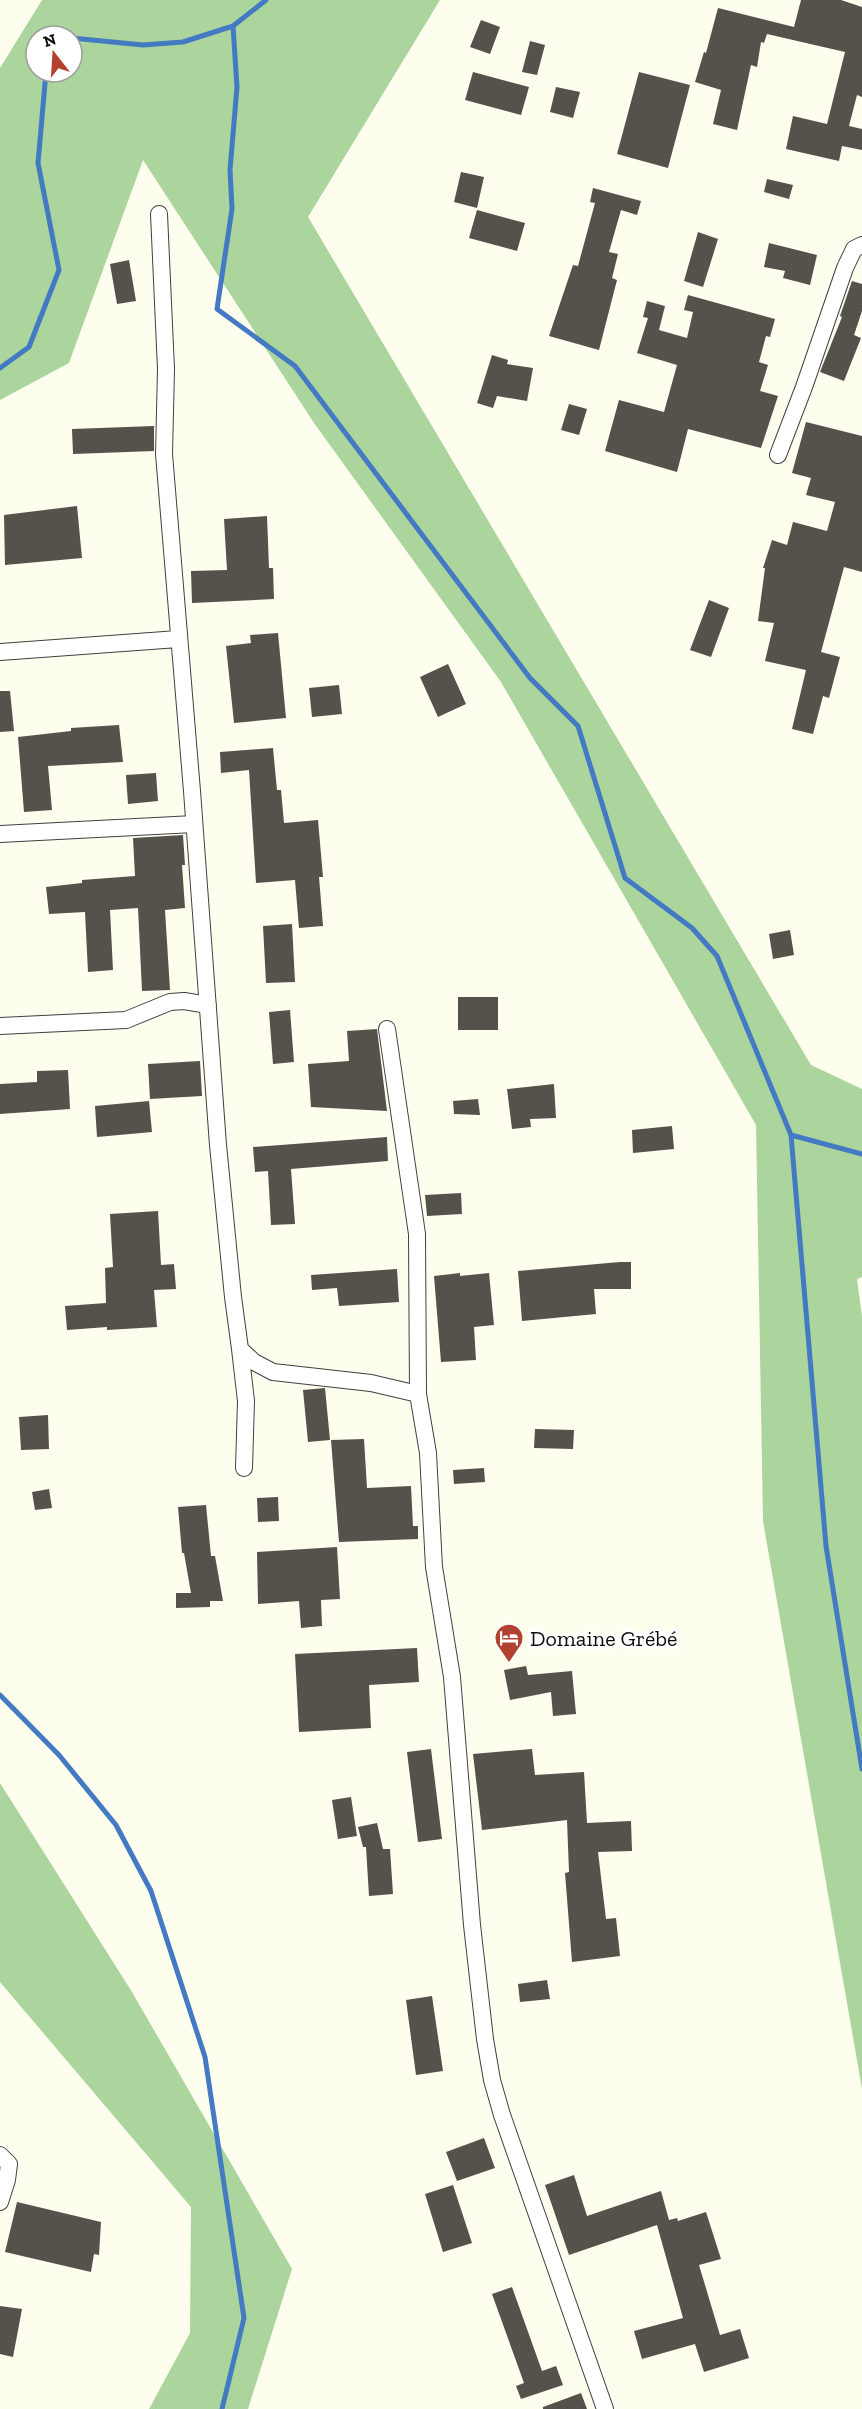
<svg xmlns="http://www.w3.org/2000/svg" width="862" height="2409" viewBox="0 0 862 2409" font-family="'Zilla Slab',serif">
	<rect width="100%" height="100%" fill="#fefeef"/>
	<path fill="#abd59c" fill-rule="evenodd" d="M42 0H440L308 217 811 1065 862 1089V1277L857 1279 862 1317V2089L763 1521 756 1125 501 682 314 423 143 160 69 363 0 400V68ZM36 36H72V72H36Z
		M0 1783 132 1992 292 2269 248 2409H149L190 2333 191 2207 0 1982Z"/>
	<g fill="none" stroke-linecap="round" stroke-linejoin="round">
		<path stroke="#4479c3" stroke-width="5" d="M233 26 237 87 230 170 232 209 217 309 295 366 530 678 578 726 625 878 692 928 717 956 791 1135 826 1546 862 1769
			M72 38 143 45 183 42 233 26 266 0
			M0 368 29 347 59 270 38 163 46 72
			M791 1135 862 1154
			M0 1695 59 1755 116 1825 151 1891 205 2057 244 2318 222 2409"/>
	</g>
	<path fill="#55514b" d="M801 0H841L862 7V97L857 95 849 126 862 129V150L842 146 839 161 786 149 793 116 827 124 845 52 767 34 764 43 761 42 757 67 751 65 737 130 713 124 721 90 695 82 704 52 706 53 718 8 794 27Z
		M481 20 500 27 490 54 470 47Z
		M530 41 545 45 537 75 522 72Z
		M473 72 529 87 521 115 465 100Z
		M639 72 690 85 668 168 617 154Z
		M556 87 580 92 573 118 550 112Z
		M461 172 484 177 477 208 454 202Z
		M767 179 793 185 789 199 764 192Z
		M593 188 641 201 637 215 621 210 609 252 618 254 612 278 617 280 599 350 549 336 573 265 578 266 595 203 590 202Z
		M477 210 525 223 517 251 469 238Z
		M698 232 718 239 703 287 684 281Z
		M769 243 817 255 810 285 783 278 785 271 764 267Z
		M129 260 136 301 117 304 110 264Z
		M852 281 862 284V311L854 335 861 338 844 381 820 372 842 317 840 316Z
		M688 295 775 319 770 337 766 336 759 362 768 365 760 391 778 396 761 448 688 429 677 472 605 451 619 400 664 412 677 365 637 353 648 318 643 317 647 301 665 306 659 330 687 338 693 312 684 310Z
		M492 355 508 360 507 364 533 368 527 401 497 396 493 408 477 403Z
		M569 404 587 409 579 435 561 430Z
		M806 422 862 436V572L844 567 821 652 840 657 829 698 823 696 813 734 792 729 806 670 765 661 774 623 758 621 765 568H763L772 540 787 545 793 522 827 531 835 502 806 495 811 478 792 473Z
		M154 426V451L73 454 72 429Z
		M77 506 82 558 5 565 4 515Z
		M267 516 269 568H273L274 599 192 603 191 571 227 570 224 519Z
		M709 600 729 608 711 657 690 650Z
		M278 633 286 718 234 723 226 646 251 643 250 635Z
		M448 664 466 704 438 717 420 677Z
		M339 685 342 714 312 717 309 688Z
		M0 691H10L14 731 0 732Z
		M119 725 123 762 48 766 52 810 24 812 18 737 71 731V728Z
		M273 748 277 790H281L284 823 318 820 323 877H319L323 926 299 928 295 880 256 883 249 770 221 773 220 752Z
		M156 773 158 801 128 804 126 775Z
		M183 835 185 865H182L185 908 165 910 170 990 142 991 138 908 110 910 113 970 88 972 85 912 49 914 46 887 82 883V880L135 876 133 838Z
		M292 924 295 982 266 983 263 926Z
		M790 930 794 955 773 959 769 934Z
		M458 997H498V1030H458Z
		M290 1010 294 1062 273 1064 269 1012Z
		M377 1029 387 1111 311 1107 308 1064 349 1061 347 1031Z
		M200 1061 202 1096 150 1099 148 1064Z
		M68 1070 70 1109 0 1114V1084L37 1082V1071Z
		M554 1084 556 1118 530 1119 531 1127 512 1129 507 1089Z
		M478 1099 480 1115 454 1114 453 1101Z
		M149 1101 152 1132 97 1137 95 1106Z
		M672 1126 674 1149 633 1153 632 1130Z
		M387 1137 388 1161 291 1169 295 1224 271 1225 268 1171 255 1172 253 1147Z
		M461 1193 462 1214 427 1216 425 1195Z
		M158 1211 161 1265 174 1264 176 1289 154 1290 157 1327 107 1330V1327L67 1330 65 1306 106 1303 105 1268 113 1267 110 1214Z
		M620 1262H631V1289H594L596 1314 522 1321 518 1271Z
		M397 1269 399 1302 339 1306 337 1288 312 1290 311 1275Z
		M460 1273V1276L489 1273 494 1325 474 1327 476 1360 441 1362 434 1276Z
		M325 1388 330 1440 308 1442 303 1390Z
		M48 1415 49 1449 21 1450 19 1417Z
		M535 1429 574 1430 573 1449 534 1448Z
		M364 1439 367 1488 411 1486 413 1526H418V1539L339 1542 331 1440Z
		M484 1468 485 1482 454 1484 453 1470Z
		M49 1489 52 1508 35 1510 32 1492Z
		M278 1497 279 1521 258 1522 257 1498Z
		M206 1505 211 1556H215L223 1601H210V1607L176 1608V1593H191L184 1553H182L178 1507Z
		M337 1547 340 1599 321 1600 322 1626 301 1628 299 1601 258 1604 257 1552Z
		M417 1648 419 1682 369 1685 371 1728 299 1732 295 1654Z
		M526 1666 528 1675 572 1671 576 1714 553 1716 551 1692 510 1700 504 1670Z
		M431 1749 442 1839 418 1842 407 1752Z
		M532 1749 535 1775 584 1772 587 1823 631 1821 632 1851 598 1852 606 1919 616 1918 620 1956 572 1962 565 1873 569 1872 567 1820 482 1830 473 1754Z
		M351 1797 357 1836 338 1839 332 1800Z
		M377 1823 383 1849H390L393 1894 369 1896 366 1847H363L358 1827Z
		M547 1980 550 1999 520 2002 518 1984Z
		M432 1996 443 2071 416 2075 406 2000Z
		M484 2138 495 2168 457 2181 446 2152Z
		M574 2175 587 2216 661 2191 669 2220 677 2218 678 2221 706 2212 721 2259 699 2265 720 2335 740 2329 749 2358 704 2372 695 2344 642 2359 634 2331 683 2318 657 2225 569 2255 545 2185Z
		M453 2185 472 2243 443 2252 425 2194Z
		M17 2202 101 2222 99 2255 94 2254 91 2272 5 2252Z
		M512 2287 542 2371 556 2366 563 2385 521 2399 516 2386 524 2383 492 2294Z
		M0 2306 22 2309 13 2357 0 2354Z
		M581 2393 587 2409H543V2407Z"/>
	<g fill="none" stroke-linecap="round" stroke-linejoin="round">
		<g stroke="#404040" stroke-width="18">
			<path id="minor" d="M159 214 166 369 164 454 192 791 218 1145 233 1297 240 1349 254 1362 273 1372 371 1383 418 1394 428 1453 434 1567 452 1677 472 1925 485 2039 492 2080 502 2115 605 2409
				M778 455 804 387 845 268 854 249 862 245
				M0 652 178 639
				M0 834 194 824
				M0 1026 126 1020 170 1002 184 1001 208 1005
				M387 1029 417 1234 418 1394
				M240 1349 246 1401 244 1468
				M0 2155 9 2164 7 2180 0 2202"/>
		</g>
		<use href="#minor" stroke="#fff" stroke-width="16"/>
	</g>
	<defs>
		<g id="hotel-pin" transform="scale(1.5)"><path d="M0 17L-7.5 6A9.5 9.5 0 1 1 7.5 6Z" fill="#b34130" stroke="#fff"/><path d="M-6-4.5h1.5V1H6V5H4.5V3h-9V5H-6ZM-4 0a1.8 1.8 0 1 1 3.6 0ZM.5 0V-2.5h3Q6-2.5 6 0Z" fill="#fff"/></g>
	</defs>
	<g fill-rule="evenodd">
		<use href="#hotel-pin" x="509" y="1638"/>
	</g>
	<g text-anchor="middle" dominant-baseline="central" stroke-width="6" stroke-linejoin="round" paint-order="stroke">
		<g font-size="22" fill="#0d0d0d" stroke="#fff" text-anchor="start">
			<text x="530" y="1638">Domaine Grébé</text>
		</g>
	</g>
	<g transform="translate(54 54) rotate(343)"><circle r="28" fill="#ffffff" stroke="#9e9e9e" stroke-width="1.5"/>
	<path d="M0-4.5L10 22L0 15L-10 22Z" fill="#b34130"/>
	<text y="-9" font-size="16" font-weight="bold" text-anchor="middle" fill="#0d0d0d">N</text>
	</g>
</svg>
